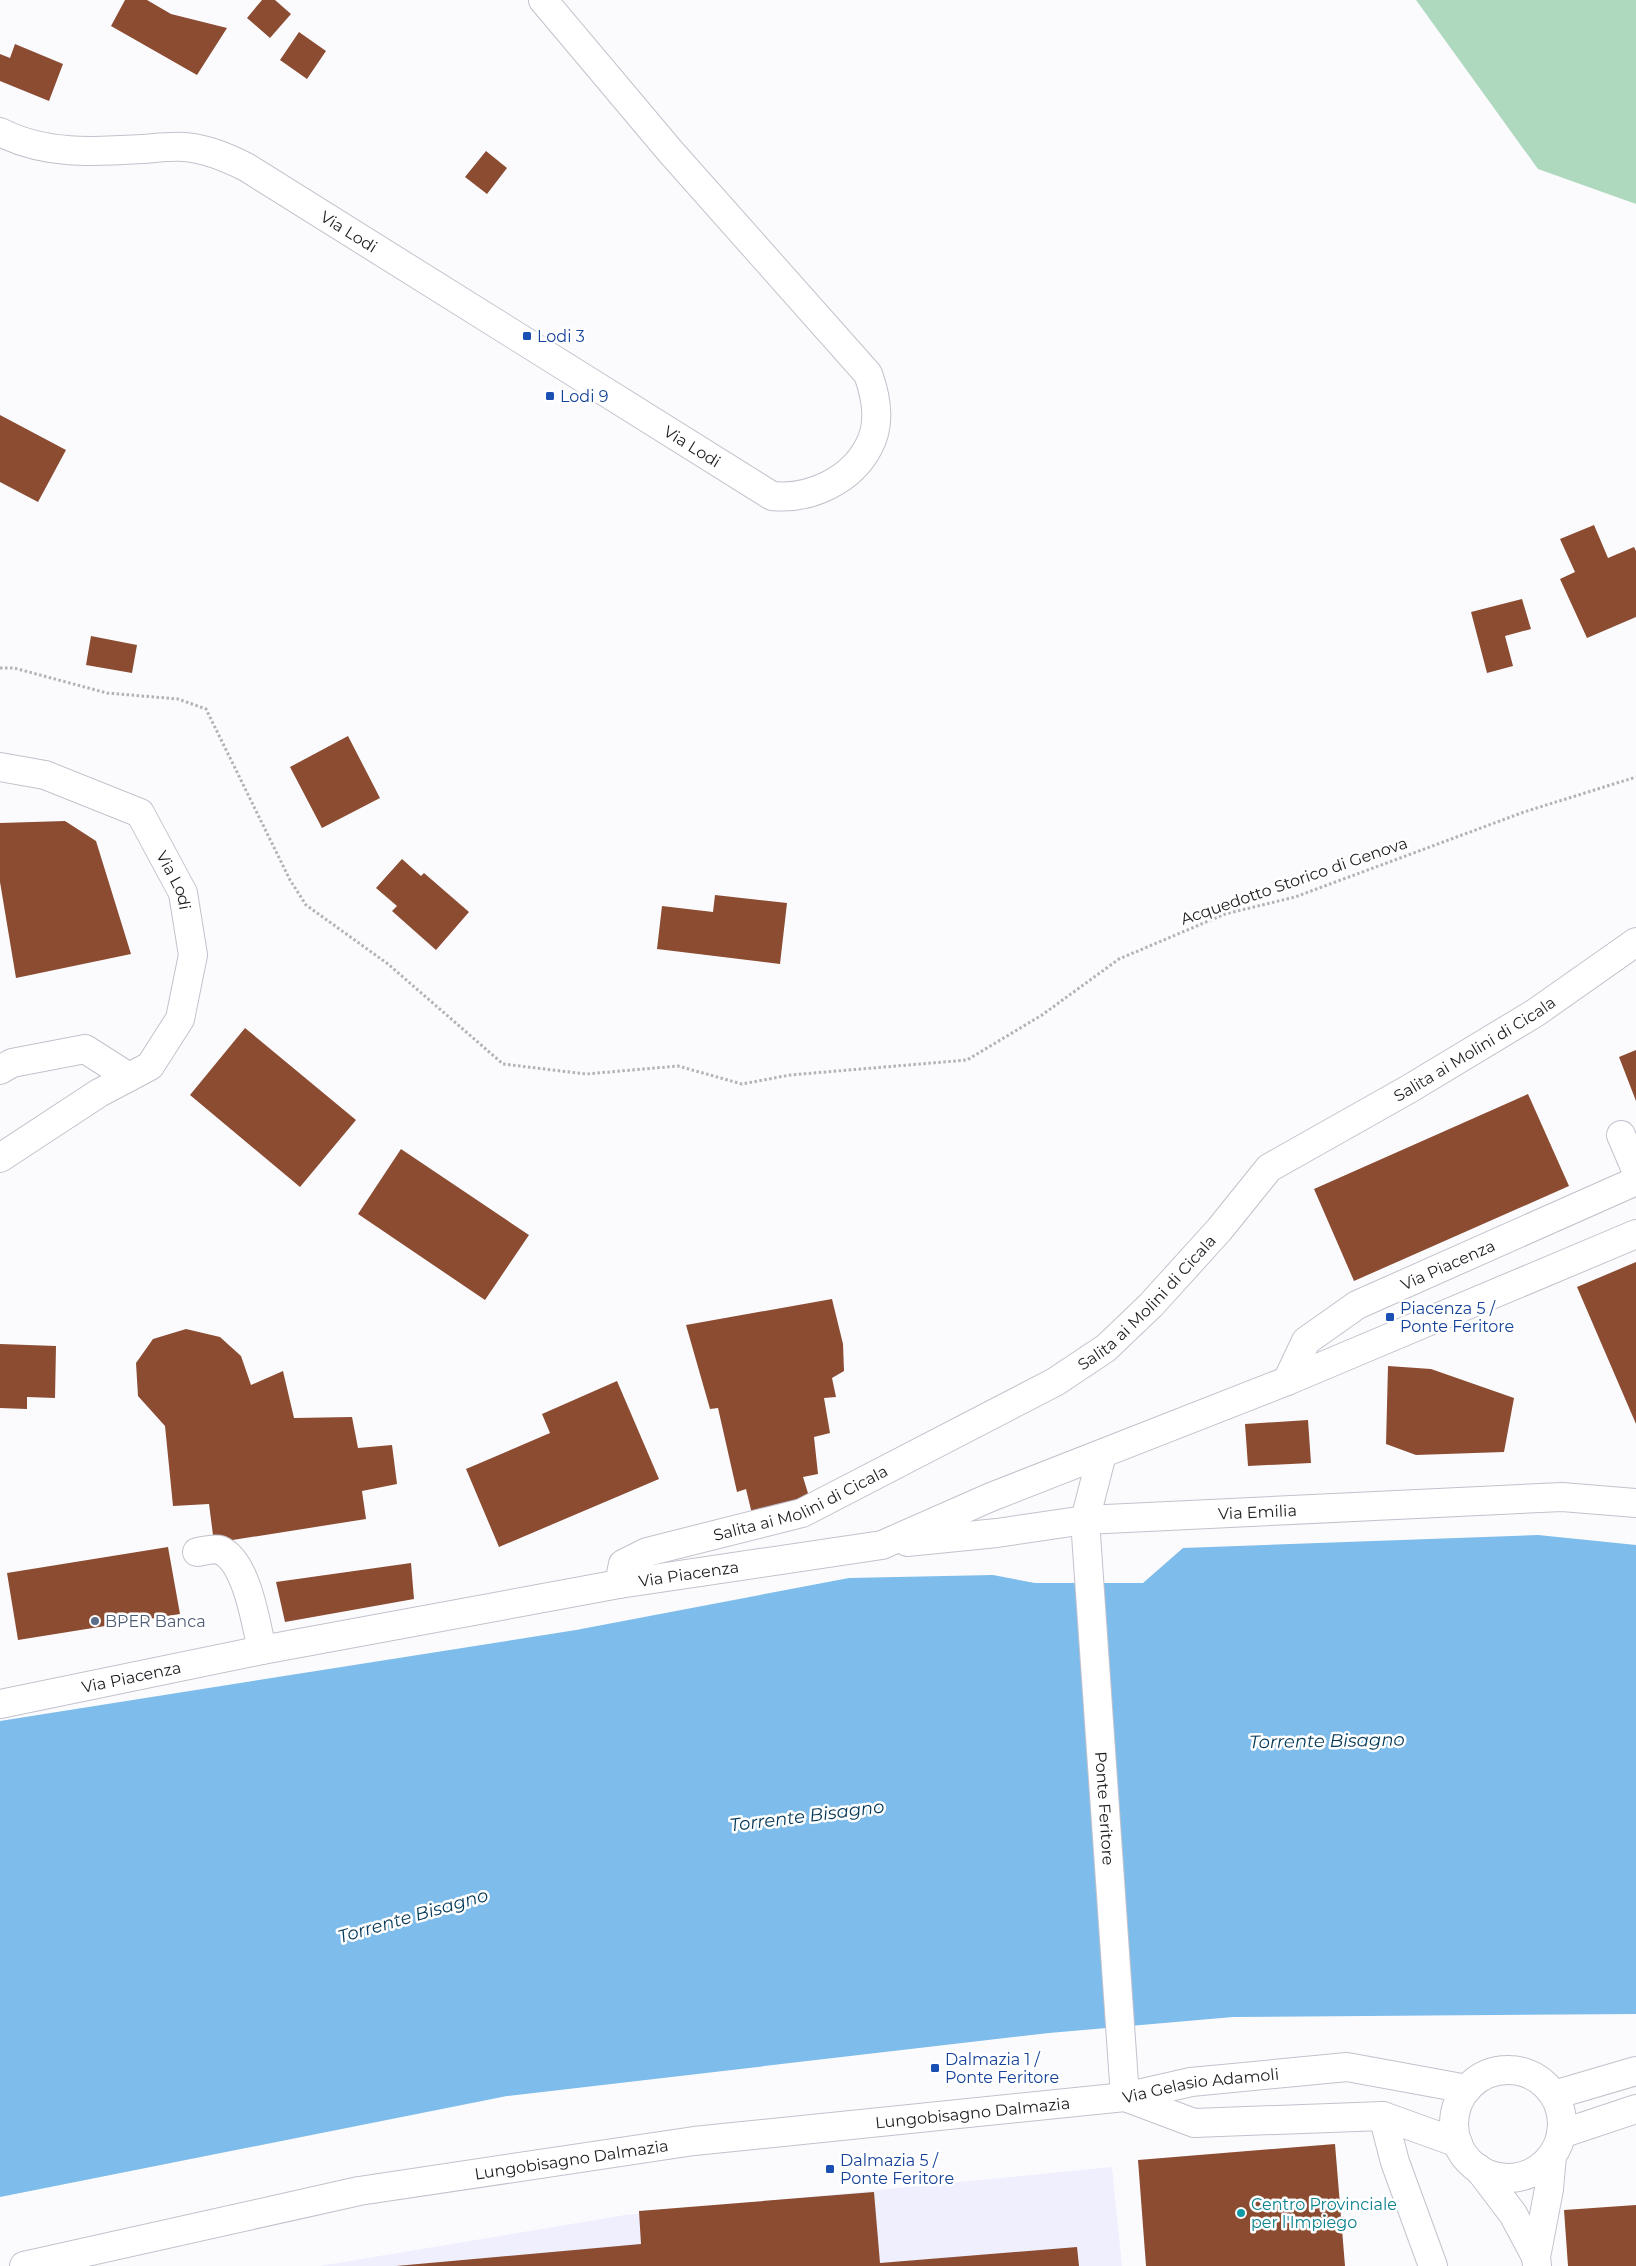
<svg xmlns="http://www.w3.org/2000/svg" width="1636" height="2266" viewBox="0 0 1636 2266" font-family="Montserrat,sans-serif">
	<rect width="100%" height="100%" fill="#fbfbfe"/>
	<path fill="#efeffe" d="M1112 2167 1122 2266H319L625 2215Z"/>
	<path fill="#aed9be" d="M1416 0H1636V204L1538 169Z"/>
	<path fill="#7dbceb" d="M1538 1535 1636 1545V2014L1233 2017 1049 2033 507 2096 0 2197V1721L576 1630 849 1578 993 1575 1035 1583H1143L1183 1548Z"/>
	<path fill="#8b4c32" d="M125 0H147L171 14 227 28 197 75 111 26Z
		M262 0H275L291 14 270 38 247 18Z
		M299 32 326 51 307 79 280 60Z
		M15 44 63 64 49 101 0 81V54L10 58Z
		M486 151 507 168 487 194 465 177Z
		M0 415 66 450 38 502 0 482Z
		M1594 525 1608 558 1634 547 1636 551V617L1587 638 1560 579 1575 572 1560 539Z
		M1522 599 1531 629 1505 636 1513 666 1487 673 1471 612Z
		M91 636 137 645 132 673 86 665Z
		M348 736 380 798 322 828 290 767Z
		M65 821 96 841 131 954 16 978 0 882V823Z
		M402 859 421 876 424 873 469 912 436 950 392 911 397 906 376 888Z
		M715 895 787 903 780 964 657 949 662 906 713 912Z
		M245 1028 356 1120 300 1187 190 1095Z
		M1636 1050V1101L1619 1057Z
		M1528 1094 1569 1186 1354 1281 1314 1189Z
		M401 1149 529 1235 485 1300 358 1214Z
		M1636 1262V1424L1577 1287Z
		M832 1299 843 1344 844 1371 832 1378 836 1397 824 1398 830 1433 814 1437 818 1474 803 1477 811 1503 752 1514 746 1489 737 1492 718 1408 710 1409 686 1325Z
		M186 1329 220 1337 241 1356 251 1385 283 1371 294 1418 352 1417 358 1448 392 1445 397 1484 362 1491 366 1519 214 1543 209 1504 173 1506 165 1426 138 1396 136 1363 153 1339Z
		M0 1344 56 1346 55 1398 27 1397V1409L0 1408Z
		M1388 1366 1431 1369 1514 1398 1504 1452 1416 1455 1386 1444Z
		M617 1381 659 1479 499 1547 466 1469 550 1433 542 1414Z
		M1308 1420 1311 1463 1248 1466 1245 1424Z
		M168 1547 180 1614 18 1640 7 1573Z
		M411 1563 414 1599 285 1622 276 1582Z
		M1335 2144 1345 2266H1146L1138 2160Z
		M874 2192 880 2263 1077 2247 1079 2266H396L641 2244 639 2211Z
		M1636 2205V2266H1568L1564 2210Z"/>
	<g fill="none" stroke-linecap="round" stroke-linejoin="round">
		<g stroke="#c2c2cd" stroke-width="30">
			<g id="minor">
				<path id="s1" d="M0 132C45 155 93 152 143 149 156 148 171 146 185 147 207 149 226 157 246 167L772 496C810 500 852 480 869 446 881 424 876 396 868 374L670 151 543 0"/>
				<path id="s2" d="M0 767 45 775 140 813 183 893 193 955 180 1019 150 1066 99 1093 0 1158"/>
				<path d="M0 1070 12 1063 85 1049 129 1077"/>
				<path d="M1621 1135 1636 1170"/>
				<path id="s3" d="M1287 1381 1306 1341 1357 1305 1636 1181"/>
				<path id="s4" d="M1085 1520 1125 2097"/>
				<path d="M197 1552C204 1551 214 1548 220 1550 247 1561 256 1624 262 1650"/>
				<path id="s5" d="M619 1584 623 1564 647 1552 802 1513 1055 1382 1106 1348 1151 1305 1219 1230 1269 1168 1409 1089 1535 1013 1636 942"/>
				<path d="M1383 2116 1395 2162 1433 2266"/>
				<path d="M1478 2168 1513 2214 1536 2257"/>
				<path d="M1537 2266 1536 2257 1549 2189 1552 2156"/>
			</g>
		</g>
		<g stroke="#c2c2cd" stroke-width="30">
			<g id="major">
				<path d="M1085 1520 1102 1454"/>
				<path id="s6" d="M907 1542 997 1533 1085 1520 1562 1497 1636 1503"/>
				<path id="s7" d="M0 1704 262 1650 619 1584 882 1545 991 1497 1287 1381 1636 1234"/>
				<circle cx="1508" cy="2124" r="54"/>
				<path d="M1554 2095 1636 2071"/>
				<path d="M1125 2097 1194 2123 1383 2116 1458 2143"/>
				<path d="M1561 2134 1636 2109"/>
				<path id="s8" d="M24 2266 359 2191 694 2141 1125 2097 1191 2082 1347 2067 1467 2089"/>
			</g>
		</g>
		<path stroke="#b3b3b6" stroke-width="3" stroke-dasharray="2.5 2.5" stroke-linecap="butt" d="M0 668H14L107 693 178 699 206 709 290 880 306 905 388 964 503 1064 586 1074 678 1066 742 1084 790 1075 967 1060 1042 1015 1119 959 1225 914 1295 897 1524 812 1636 777"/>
		<use href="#minor" stroke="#fff" stroke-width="28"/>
		<use href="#major" stroke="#fff" stroke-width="28"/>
	</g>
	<g fill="#1a4fb4" stroke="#fff" stroke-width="2">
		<rect x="522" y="331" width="10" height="10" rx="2.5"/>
		<rect x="545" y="391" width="10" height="10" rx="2.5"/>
		<rect x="1385" y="1312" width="10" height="10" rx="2.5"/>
		<rect x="930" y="2063" width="10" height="10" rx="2.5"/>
		<rect x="825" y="2164" width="10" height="10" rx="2.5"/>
	</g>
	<circle fill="#5c6f8a" stroke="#fff" stroke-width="2" cx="95" cy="1621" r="5"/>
	<circle fill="#0f9aa8" stroke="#fff" stroke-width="2" cx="1241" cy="2213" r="5"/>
	<g text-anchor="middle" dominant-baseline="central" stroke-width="5" stroke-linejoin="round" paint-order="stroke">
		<g font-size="16" fill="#1d1d21" stroke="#fff">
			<text stroke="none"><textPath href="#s1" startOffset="374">Via Lodi</textPath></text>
			<text stroke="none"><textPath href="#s1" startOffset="779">Via Lodi</textPath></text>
			<text stroke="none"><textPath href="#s2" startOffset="224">Via Lodi</textPath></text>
			<text transform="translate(1294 881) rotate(-19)">Acquedotto Storico di Genova</text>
			<text stroke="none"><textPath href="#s5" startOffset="1034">Salita ai Molini di Cicala</textPath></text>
			<text stroke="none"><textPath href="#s3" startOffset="206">Via Piacenza</textPath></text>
			<text stroke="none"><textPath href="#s5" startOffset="614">Salita ai Molini di Cicala</textPath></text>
			<text stroke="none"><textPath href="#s5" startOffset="209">Salita ai Molini di Cicala</textPath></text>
			<text stroke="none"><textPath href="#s6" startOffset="352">Via Emilia</textPath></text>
			<text stroke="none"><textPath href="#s7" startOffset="701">Via Piacenza</textPath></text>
			<text stroke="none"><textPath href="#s7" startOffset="134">Via Piacenza</textPath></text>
			<text stroke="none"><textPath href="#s4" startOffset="289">Ponte Feritore</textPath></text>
			<text stroke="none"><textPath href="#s8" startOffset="1192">Via Gelasio Adamoli</textPath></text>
			<text stroke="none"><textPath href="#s8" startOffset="962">Lungobisagno Dalmazia</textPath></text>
			<text stroke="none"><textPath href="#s8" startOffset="558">Lungobisagno Dalmazia</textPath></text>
		</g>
		<g font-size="16" fill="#164399" stroke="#fff" text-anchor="start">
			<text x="537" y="336">Lodi 3</text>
			<text x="560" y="396">Lodi 9</text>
			<text x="1400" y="1308">Piacenza 5 /<tspan x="1400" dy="18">Ponte Feritore</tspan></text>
			<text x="945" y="2059">Dalmazia 1 /<tspan x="945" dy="18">Ponte Feritore</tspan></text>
			<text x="840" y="2160">Dalmazia 5 /<tspan x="840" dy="18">Ponte Feritore</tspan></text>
		</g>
		<g font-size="16" fill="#4e5e75" stroke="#fff" text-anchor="start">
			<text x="105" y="1621">BPER Banca</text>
		</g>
		<g font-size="16" fill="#0d838f" stroke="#fff" text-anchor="start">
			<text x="1251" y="2204">Centro Provinciale<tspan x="1251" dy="18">per l'Impiego</tspan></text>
		</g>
		<g font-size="18" font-style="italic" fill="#053958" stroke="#fff">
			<text transform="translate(1327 1741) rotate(-1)">Torrente Bisagno</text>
			<text transform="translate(807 1816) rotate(-7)">Torrente Bisagno</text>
			<text transform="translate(413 1916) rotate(-16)">Torrente Bisagno</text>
		</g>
	</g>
</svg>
